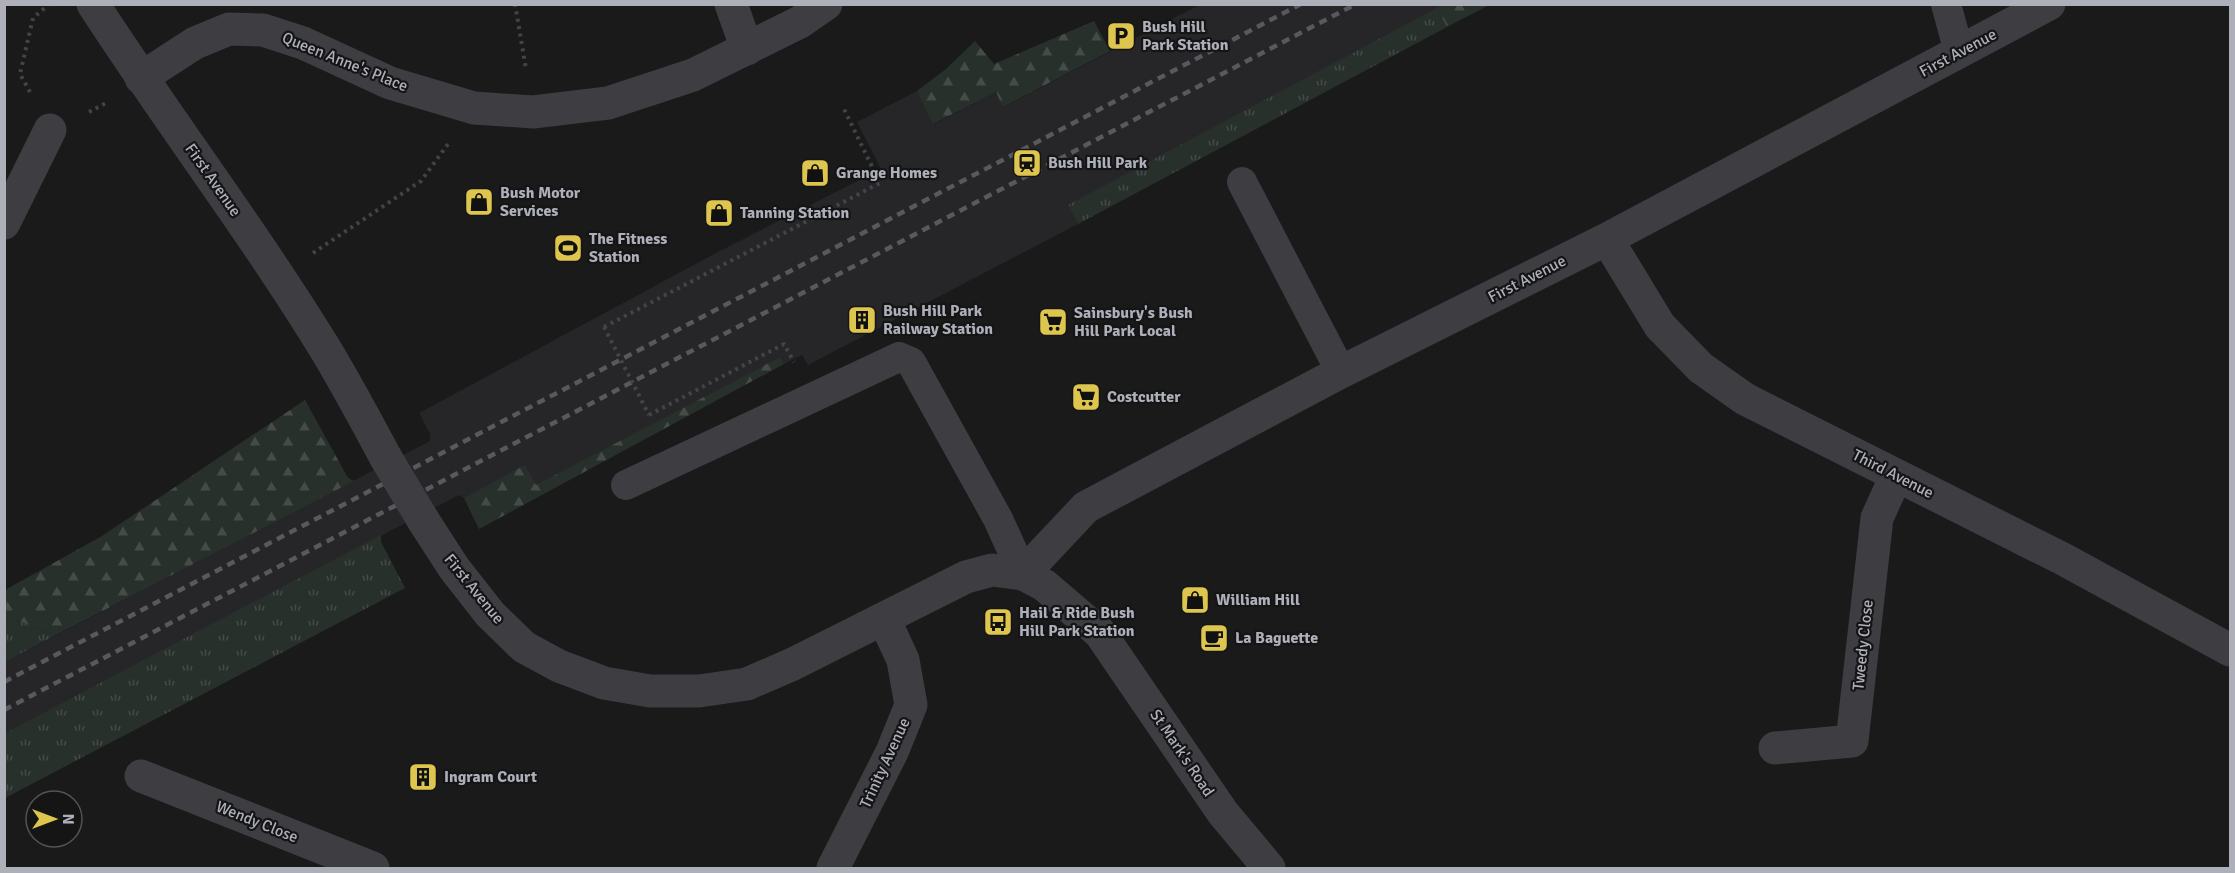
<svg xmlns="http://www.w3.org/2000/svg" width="2235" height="873" viewBox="0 0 2235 873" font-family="Signika,sans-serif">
	<defs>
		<pattern id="grass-tufts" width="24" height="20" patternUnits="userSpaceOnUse" patternTransform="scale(1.5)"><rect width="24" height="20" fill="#28302b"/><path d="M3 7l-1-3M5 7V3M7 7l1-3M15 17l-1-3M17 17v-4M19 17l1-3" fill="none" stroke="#444b48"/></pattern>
		<pattern id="forest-firs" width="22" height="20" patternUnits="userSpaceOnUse" patternTransform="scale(1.5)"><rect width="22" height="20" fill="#28302b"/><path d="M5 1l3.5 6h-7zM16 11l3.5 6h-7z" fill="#444b48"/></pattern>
	</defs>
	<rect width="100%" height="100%" fill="#1a1a1b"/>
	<path fill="#262628" d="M1199 5H1445L1069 205 1078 224 808 365 802 355 784 364 780 357 536 486 525 466 464 498 459 495 5 733V662L430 441V434L419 413 716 253 881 169 857 122 917 91 934 124 996 92 1004 107Z"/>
	<path fill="url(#grass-tufts)" d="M1437 8 1447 27 1078 224 1068 205Z
		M381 535V542L405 588 5 798V733Z
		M5 616 56 635 5 662Z"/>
	<path fill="url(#forest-firs)" d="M1445 4H1489V5L1447 27 1437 8Z
		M1094 21 1110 51 1003 107 996 92 933 124 917 91 946 69 975 41 994 64Z
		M780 357 784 364 479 529 464 498 525 465 536 485Z
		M305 400 348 478 354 481 56 635 5 616V590L102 536Z"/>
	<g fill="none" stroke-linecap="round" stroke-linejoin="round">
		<path stroke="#434449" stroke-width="4" stroke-dasharray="3 4.5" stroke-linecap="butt" d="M515 4 526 69
			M30 92 20 74 33 18 48 5
			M89 112 106 103
			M313 253 421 181 448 144
			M604 327 880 183 843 107
			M649 415 784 344 794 362"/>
		<path stroke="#3d3d42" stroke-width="30" d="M1946 4 1959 52
			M1242 182 1341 372
			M626 485 899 357 911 362 998 519 1023 574"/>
		<path stroke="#3d3d42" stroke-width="33" d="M731 4 747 49
			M141 78 195 43 229 29 263 30 303 43 390 83 474 108 533 112 608 103 693 75 800 22 826 4
			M4 223 50 130
			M1607 239 1660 326 1701 368 1745 399 2063 559 2230 650
			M1023 574 1086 507 1341 372 1607 239 2049 4
			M1775 748 1852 741 1877 518 1896 476
			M141 776 373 868
			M833 868 892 752 911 705 903 660 884 619"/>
		<path stroke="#3d3d42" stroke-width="33" d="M93 4C168 120 252 230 324 347 346 383 366 421 386 458
			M423 520 454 568 490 614 524 647 559 666 604 683 650 691H699L747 684 793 664 966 577 992 570 1023 574 1044 585 1100 633 1223 813 1269 868"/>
		<path stroke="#58595f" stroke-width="4.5" stroke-dasharray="8 6" stroke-linecap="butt" d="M4 682 1301 4
			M4 710 1356 4"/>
		<path stroke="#434449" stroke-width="4" stroke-dasharray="3 4.5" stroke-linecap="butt" d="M604 327 649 415"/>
		<path stroke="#3d3d42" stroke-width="33" d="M386 458 423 520"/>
	</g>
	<defs>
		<g id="parking-square" transform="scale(1.5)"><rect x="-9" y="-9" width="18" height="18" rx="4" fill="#dec64e" stroke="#151516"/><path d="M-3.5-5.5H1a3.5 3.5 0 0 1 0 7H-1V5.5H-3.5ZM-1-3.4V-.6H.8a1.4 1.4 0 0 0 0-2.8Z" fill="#111"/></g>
		<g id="station-square" transform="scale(1.5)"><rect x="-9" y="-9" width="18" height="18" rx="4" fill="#dec64e" stroke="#151516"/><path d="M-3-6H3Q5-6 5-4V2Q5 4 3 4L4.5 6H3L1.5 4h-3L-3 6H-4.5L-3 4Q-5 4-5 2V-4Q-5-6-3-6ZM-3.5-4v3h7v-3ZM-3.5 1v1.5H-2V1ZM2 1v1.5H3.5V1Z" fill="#111"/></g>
		<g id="shop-square" transform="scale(1.5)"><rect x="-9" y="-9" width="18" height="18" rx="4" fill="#dec64e" stroke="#151516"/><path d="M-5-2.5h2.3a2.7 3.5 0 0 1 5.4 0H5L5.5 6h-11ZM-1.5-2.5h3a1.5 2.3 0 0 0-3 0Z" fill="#111"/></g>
		<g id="stadium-square" transform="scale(1.5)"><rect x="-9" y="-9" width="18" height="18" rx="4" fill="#dec64e" stroke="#151516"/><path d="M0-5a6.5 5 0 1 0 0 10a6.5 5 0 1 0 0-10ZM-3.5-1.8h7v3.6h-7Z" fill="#111"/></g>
		<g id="building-square" transform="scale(1.5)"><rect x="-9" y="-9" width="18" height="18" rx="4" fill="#dec64e" stroke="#151516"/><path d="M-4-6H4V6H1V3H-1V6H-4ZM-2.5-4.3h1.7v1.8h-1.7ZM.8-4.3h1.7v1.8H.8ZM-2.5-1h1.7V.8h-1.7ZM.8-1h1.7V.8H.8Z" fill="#111"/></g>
		<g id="supermarket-square" transform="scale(1.5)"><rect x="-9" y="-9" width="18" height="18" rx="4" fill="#dec64e" stroke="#151516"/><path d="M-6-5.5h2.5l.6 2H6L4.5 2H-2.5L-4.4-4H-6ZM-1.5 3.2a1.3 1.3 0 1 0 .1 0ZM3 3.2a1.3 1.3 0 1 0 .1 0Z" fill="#111"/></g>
		<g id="bus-square" transform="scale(1.5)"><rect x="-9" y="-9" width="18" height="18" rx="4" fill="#dec64e" stroke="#151516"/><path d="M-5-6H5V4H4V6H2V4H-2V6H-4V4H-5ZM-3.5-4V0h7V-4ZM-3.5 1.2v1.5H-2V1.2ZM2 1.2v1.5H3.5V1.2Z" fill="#111"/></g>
		<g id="cafe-square" transform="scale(1.5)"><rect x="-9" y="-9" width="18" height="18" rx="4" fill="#dec64e" stroke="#151516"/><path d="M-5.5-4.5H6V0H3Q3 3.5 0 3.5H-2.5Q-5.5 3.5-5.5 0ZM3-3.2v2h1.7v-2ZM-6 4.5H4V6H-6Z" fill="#111"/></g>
	</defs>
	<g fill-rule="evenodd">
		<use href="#parking-square" x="1121" y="36"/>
		<use href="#station-square" x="1027" y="163"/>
		<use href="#shop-square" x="815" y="173"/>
		<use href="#shop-square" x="479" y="202"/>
		<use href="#shop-square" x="719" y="213"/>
		<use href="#stadium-square" x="568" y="248"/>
		<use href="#building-square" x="862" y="320"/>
		<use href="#supermarket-square" x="1053" y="322"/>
		<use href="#supermarket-square" x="1086" y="397"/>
		<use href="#shop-square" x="1195" y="600"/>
		<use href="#bus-square" x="998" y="622"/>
		<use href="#cafe-square" x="1214" y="638"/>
		<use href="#building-square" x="423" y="777"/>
	</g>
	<g text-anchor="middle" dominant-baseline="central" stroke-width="4.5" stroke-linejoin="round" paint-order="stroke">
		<g font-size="16" font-weight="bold" fill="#adafb9" stroke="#151516" text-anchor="start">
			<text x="1142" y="27">Bush Hill<tspan x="1142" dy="18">Park Station</tspan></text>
			<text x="1048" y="163">Bush Hill Park</text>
			<text x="836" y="173">Grange Homes</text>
			<text x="500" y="193">Bush Motor<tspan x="500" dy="18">Services</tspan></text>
			<text x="740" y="213">Tanning Station</text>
			<text x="589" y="239">The Fitness<tspan x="589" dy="18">Station</tspan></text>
			<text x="883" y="311">Bush Hill Park<tspan x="883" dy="18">Railway Station</tspan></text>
			<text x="1074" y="313">Sainsbury's Bush<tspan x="1074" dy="18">Hill Park Local</tspan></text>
			<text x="1107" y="397">Costcutter</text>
			<text x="1216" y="600">William Hill</text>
			<text x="1019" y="613">Hail &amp; Ride Bush<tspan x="1019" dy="18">Hill Park Station</tspan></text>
			<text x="1235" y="638">La Baguette</text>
			<text x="444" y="777">Ingram Court</text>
		</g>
		<g font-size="16" fill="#adafb9" stroke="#151516">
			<text transform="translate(1958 53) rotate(-28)">First Avenue</text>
			<text transform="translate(345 62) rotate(22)">Queen Anne's Place</text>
			<text transform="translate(213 180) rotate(55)">First Avenue</text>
			<text transform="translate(1527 279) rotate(-27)">First Avenue</text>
			<text transform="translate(1893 474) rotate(27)">Third Avenue</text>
			<text transform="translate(474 589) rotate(51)">First Avenue</text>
			<text transform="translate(1863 645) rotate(-84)">Tweedy Close</text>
			<text transform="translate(1182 753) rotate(56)">St Mark's Road</text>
			<text transform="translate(885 763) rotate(-65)">Trinity Avenue</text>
			<text transform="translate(257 822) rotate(22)">Wendy Close</text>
		</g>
	</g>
	<rect width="2235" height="873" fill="none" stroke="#adafb9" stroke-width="12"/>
	<g transform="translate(54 819) rotate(90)"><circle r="28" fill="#151516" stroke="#525357" stroke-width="1.5"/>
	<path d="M0-4.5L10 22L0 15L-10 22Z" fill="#dec64e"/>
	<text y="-9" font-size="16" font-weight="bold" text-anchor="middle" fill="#adafb9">N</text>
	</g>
</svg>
